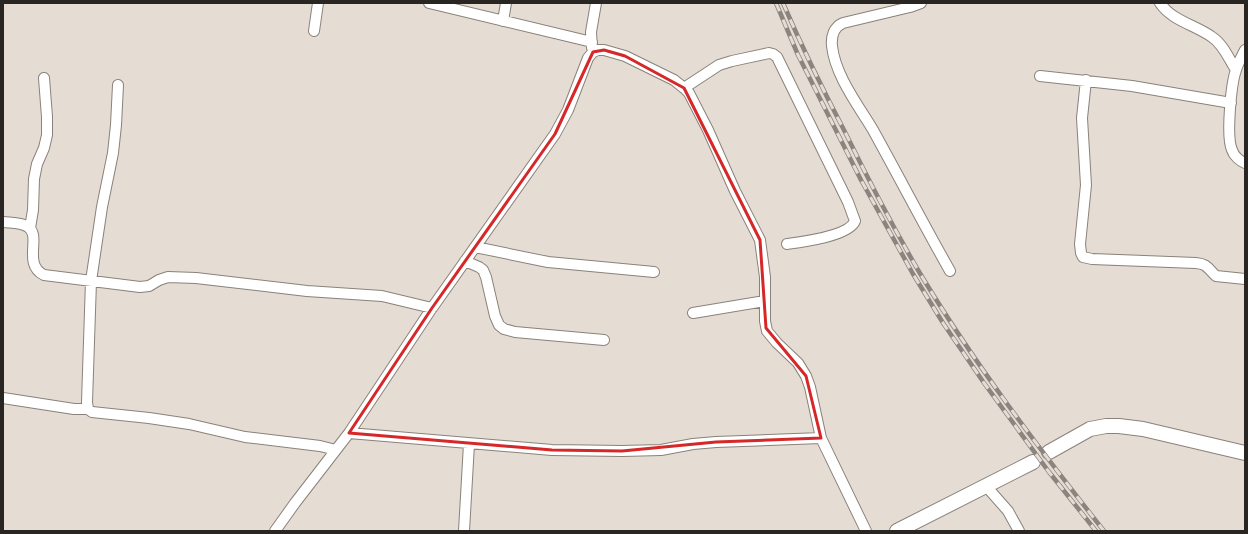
<svg xmlns="http://www.w3.org/2000/svg" width="1248" height="534" viewBox="0 0 1248 534" font-family="'PT Sans',sans-serif">
	<rect width="100%" height="100%" fill="#e5dcd4"/>
	<g fill="none" stroke-linecap="round" stroke-linejoin="round">
		<g stroke="#8a827a" stroke-width="12">
			<path id="street" d="M429 3 592 42
				M921 3 910 7 843 23C834 27 831 36 832 46 835 75 858 105 873 130 899 177 924 225 950 271
				M1160 3C1172 21 1196 25 1212 37 1223 44 1229 59 1236 70
				M503 21 506 3
				M314 31 318 3
				M592 48 591 32 596 3
				M1245 50C1242 56 1238 63 1236 70 1231 84 1226 137 1232 150 1234 156 1240 161 1245 163
				M1040 76 1132 86 1231 103
				M1086 80 1082 118 1086 185 1080 244 1081 253 1083 257 1092 259 1196 263C1208 264 1208 269 1216 276L1245 279
				M118 85 116 125 113 153 102 207 91 281 87 402 88 409 92 412 149 418 189 424 245 437 320 446 336 450
				M684 88 719 65 732 61 769 53 773 54 777 57 848 202 855 221C849 236 802 242 787 244
				M3 222C11 223 21 222 28 227 42 236 22 264 44 275L140 287 149 286 159 280 168 277 196 278 307 291 382 296 432 308
				M30 228 33 210 34 179 37 164 44 148 47 135V117L44 78
				M475 247 548 262 654 272
				M465 261 479 267 483 270 486 277 495 316 499 325 504 329 515 332 604 340
				M693 313 765 301
				M3 398 74 409H88
				M349 433 552 450 622 451 661 450 693 444 716 442 821 438
				M986 486 1008 511 1019 531
				M275 531 295 503 349 433 432 308 555 134 568 110 588 58 593 52 598 50H604L625 56 674 80 684 88 689 93 708 130 735 191 760 240 765 277V321L767 331 777 343 798 363 806 376 810 387 821 438 866 531
				M464 531 469 444"/>
		</g>
		<g stroke="#8a827a" stroke-width="16">
			<path id="secondary" d="M1049 452 1090 429 1106 426H1119L1143 429 1245 453
				M897 531 1033 462"/>
		</g>
		<use href="#street" stroke="#fff" stroke-width="10"/>
		<use href="#secondary" stroke="#fff" stroke-width="14"/>
		<g stroke="#8b847f" stroke-width="4.5">
			<path id="rail" d="M776 3 798 55 861 180 913 274 943 323 984 383 1049 472 1096 531
				M783 3C802 47 823 90 845 132 868 179 892 225 918 270 973 362 1038 447 1104 531"/>
		</g>
		<use href="#rail" stroke="#e5dcd4" stroke-width="3" stroke-dasharray="9" stroke-linecap="butt"/>
	</g>
	<path fill="none" stroke="#d62828" stroke-width="3" stroke-linejoin="round" d="M604 50 625 56 684 88 760 240 766 328 806 376 821 438 716 442 622 451 552 450 349 433 432 308 555 134 593 52Z"/>
	<rect width="1248" height="534" fill="none" stroke="#292522" stroke-width="8"/>
</svg>
